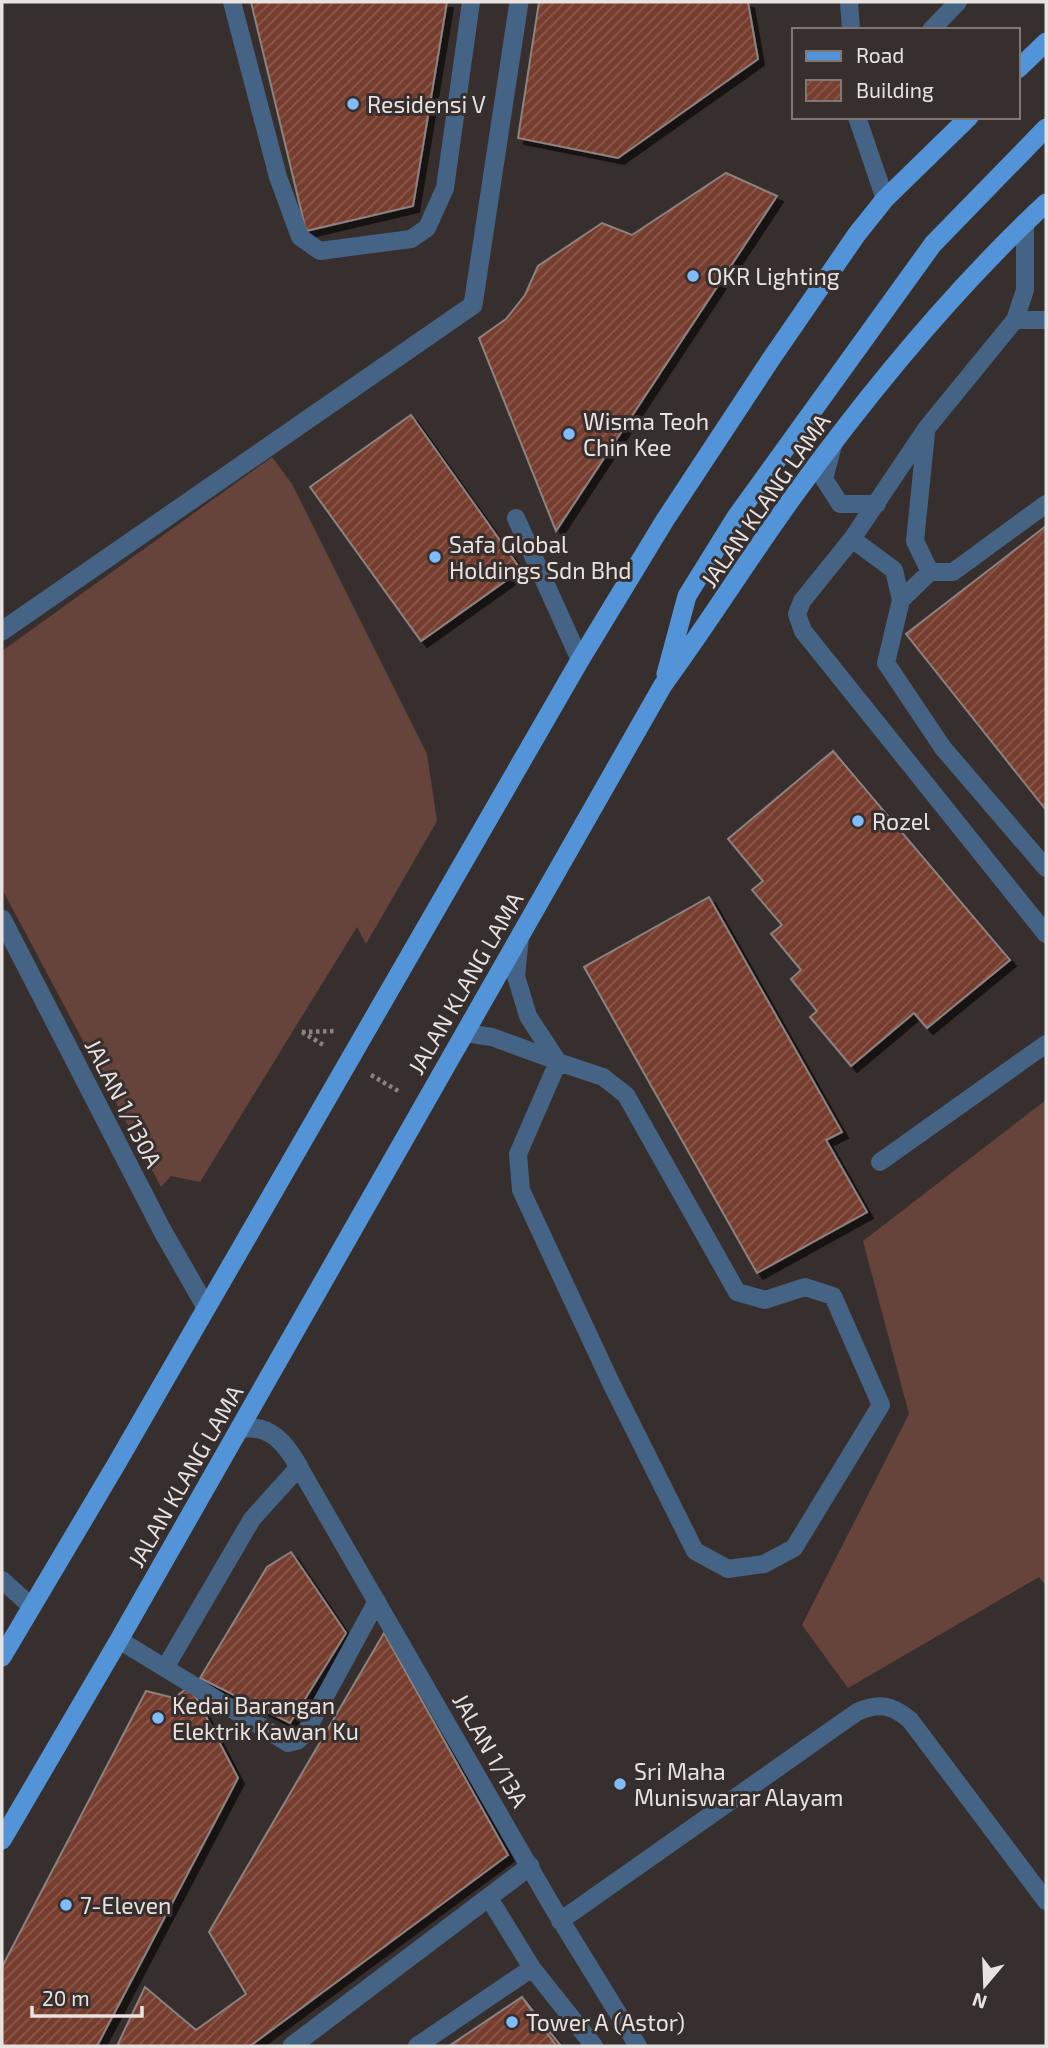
<svg xmlns="http://www.w3.org/2000/svg" width="1048" height="2048" viewBox="0 0 1048 2048" font-family="'Exo 2',sans-serif">
	<defs>
		<pattern id="building-hatch" width="6" height="6" patternUnits="userSpaceOnUse" patternTransform="scale(1.75)"><rect width="6" height="6" fill="#763e2f"/><path d="M-1 1l2-2M0 6l6-6M5 7l2-2" fill="none" stroke="#8a5a4d"/></pattern>
		<filter id="shadow"><feDropShadow dx="6" dy="6" stdDeviation="0" flood-color="#0009"/></filter>
	</defs>
	<rect width="100%" height="100%" fill="#372f2d"/>
	<path fill="#67443b" d="M272 457 292 484 427 754 437 821 366 944 357 927 200 1182 171 1176 161 1187 2 889V651Z
		M1046 1100V1586L1039 1577 848 1688 802 1625 909 1414 863 1241Z"/>
	<path fill="url(#building-hatch)" stroke="#8c8280" stroke-width="2" filter="url(#shadow)" d="M251 2H447L413 206 306 231Z
		M539 2H748L758 59 618 158 518 138Z
		M726 173 777 196 556 531 479 338 506 319 525 295 538 266 602 223 632 235Z
		M411 415 521 570 421 641 310 487Z
		M1046 526V810L906 634Z
		M833 751 1010 960 927 1028 914 1013 851 1066 810 1017 817 1011 791 979 801 970 771 934 782 925 752 890 763 881 728 839Z
		M709 897 842 1132 826 1140 867 1212 757 1273 584 967Z
		M291 1552 346 1633 290 1723 200 1678 267 1567Z
		M384 1633 508 1855 250 2046H117L145 1987 196 2030 246 1994 209 1932Z
		M190 1686 238 1778 97 2046H2V1967L146 1691 174 1698Z
		M522 1997 561 2046H449Z
		M522 1997 556 2046H449Z"/>
	<g fill="none" stroke-linecap="round" stroke-linejoin="round">
		<path stroke="#8a8381" stroke-width="4.5" stroke-dasharray="3.5 3.5" stroke-linecap="butt" d="M302 1032 325 1046
			M302 1032 336 1031
			M371 1075 400 1092"/>
		<path stroke="#456485" stroke-width="18" d="M232 2 278 177 300 237 320 251 411 239 427 228 445 188 471 2
			M849 2 851 30
			M931 30 958 2
			M857 117 885 199
			M1025 222V290L1015 320 926 429 852 539 802 601 797 614 803 631 1046 934
			M1015 320H1046
			M926 433 915 541 930 572H953L1046 504
			M833 445 824 479 840 504H877
			M516 518 580 660
			M852 539 894 570 901 600 886 663 943 748 1046 868
			M901 600 930 572
			M520 937 516 976 528 1016 558 1062
			M458 1046 465 1033 492 1037 555 1060
			M558 1062 603 1077 626 1095 737 1292 765 1300 805 1287 833 1296 881 1405 794 1548 764 1564 728 1569 695 1551 612 1385 521 1190 518 1154Z
			M880 1162 1046 1044
			M2 1580 32 1607
			M119 1640 288 1743 297 1741 304 1735 377 1601
			M165 1668 252 1519 299 1467 552 1906 638 2046
			M489 1898 532 1968 594 2046
			M560 1921 857 1712C879 1702 892 1705 910 1720L1046 1901
			M417 2046 532 1968"/>
		<path stroke="#456485" stroke-width="19" d="M2 631 473 305 519 2
			M2 919 162 1230 206 1307
			M240 1429C270 1423 286 1444 299 1467
			M292 2046 530 1866"/>
		<path stroke="#5294d7" stroke-width="19" d="M1018 69 1046 42
			M666 674 687 596 736 517 933 244 1046 128
			M2 1657 117 1463 580 660 665 520 771 359 857 234 885 199 969 117
			M2 1840 119 1640 663 685C708 624 748 559 793 497 869 392 952 291 1046 203"/>
	</g>
	<g fill="#81bcfa" stroke="#372f2d" stroke-width="2.5">
		<circle cx="353" cy="104" r="7"/>
		<circle cx="693" cy="276" r="7"/>
		<circle cx="569" cy="434" r="7"/>
		<circle cx="435" cy="557" r="7"/>
		<circle cx="858" cy="821" r="7"/>
		<circle cx="158" cy="1718" r="7"/>
		<circle cx="620" cy="1784" r="7"/>
		<circle cx="66" cy="1905" r="7"/>
		<circle cx="512" cy="2022" r="7"/>
	</g>
	<g text-anchor="middle" dominant-baseline="central" stroke-width="6" stroke-linejoin="round" paint-order="stroke">
		<g font-size="23" fill="#e8e3e1" stroke="#372f2d" text-anchor="start">
			<text x="367" y="104">Residensi V</text>
			<text x="707" y="276">OKR Lighting</text>
			<text x="583" y="421">Wisma Teoh<tspan x="583" dy="26">Chin Kee</tspan></text>
			<text x="449" y="544">Safa Global<tspan x="449" dy="26">Holdings Sdn Bhd</tspan></text>
			<text x="872" y="821">Rozel</text>
			<text x="172" y="1705">Kedai Barangan<tspan x="172" dy="26">Elektrik Kawan Ku</tspan></text>
			<text x="634" y="1771">Sri Maha<tspan x="634" dy="26">Muniswarar Alayam</tspan></text>
			<text x="80" y="1905">7-Eleven</text>
			<text x="526" y="2022">Tower A (Astor)</text>
		</g>
		<g font-size="23" fill="#e8e3e1" stroke="#372f2d">
			<text transform="translate(765 500) rotate(-55)">JALAN KLANG LAMA</text>
			<text transform="translate(465 983) rotate(-60)">JALAN KLANG LAMA</text>
			<text transform="translate(124 1103) rotate(63)">JALAN 1/130A</text>
			<text transform="translate(185 1476) rotate(-60)">JALAN KLANG LAMA</text>
			<text transform="translate(491 1750) rotate(60)">JALAN 1/13A</text>
		</g>
	</g>
	<rect width="1048" height="2048" fill="none" stroke="#e8e3e1" stroke-width="7"/>
	<rect x="792" y="28" width="228" height="91" fill="#372f2d" stroke="#7e7775" stroke-width="2"/>
	<rect x="806" y="51" width="35" height="10" fill="#5294d7" stroke="#7e7775" stroke-width="2"/>
	<text x="856" y="63" font-size="21" fill="#e8e3e1">Road</text>
	<rect x="806" y="80" width="35" height="21" fill="url(#building-hatch)" stroke="#7e7775" stroke-width="2"/>
	<text x="856" y="98" font-size="21" fill="#e8e3e1">Building</text>
	<g transform="translate(985 1985) rotate(199)" stroke="#372f2d" stroke-width="5" paint-order="stroke">
	<path d="M0-5L12 26L0 18L-12 26Z" fill="#e8e3e1"/>
	<text y="-10" font-size="19" font-weight="bold" text-anchor="middle" fill="#e8e3e1">N</text>
	</g>
	<path d="M32 2006v10h110v-10" fill="none" stroke="#e8e3e1" stroke-width="3.5"/>
	<text x="42" y="2006" font-size="21" fill="#e8e3e1" stroke="#372f2d" stroke-width="5" paint-order="stroke">20 m</text>
</svg>
